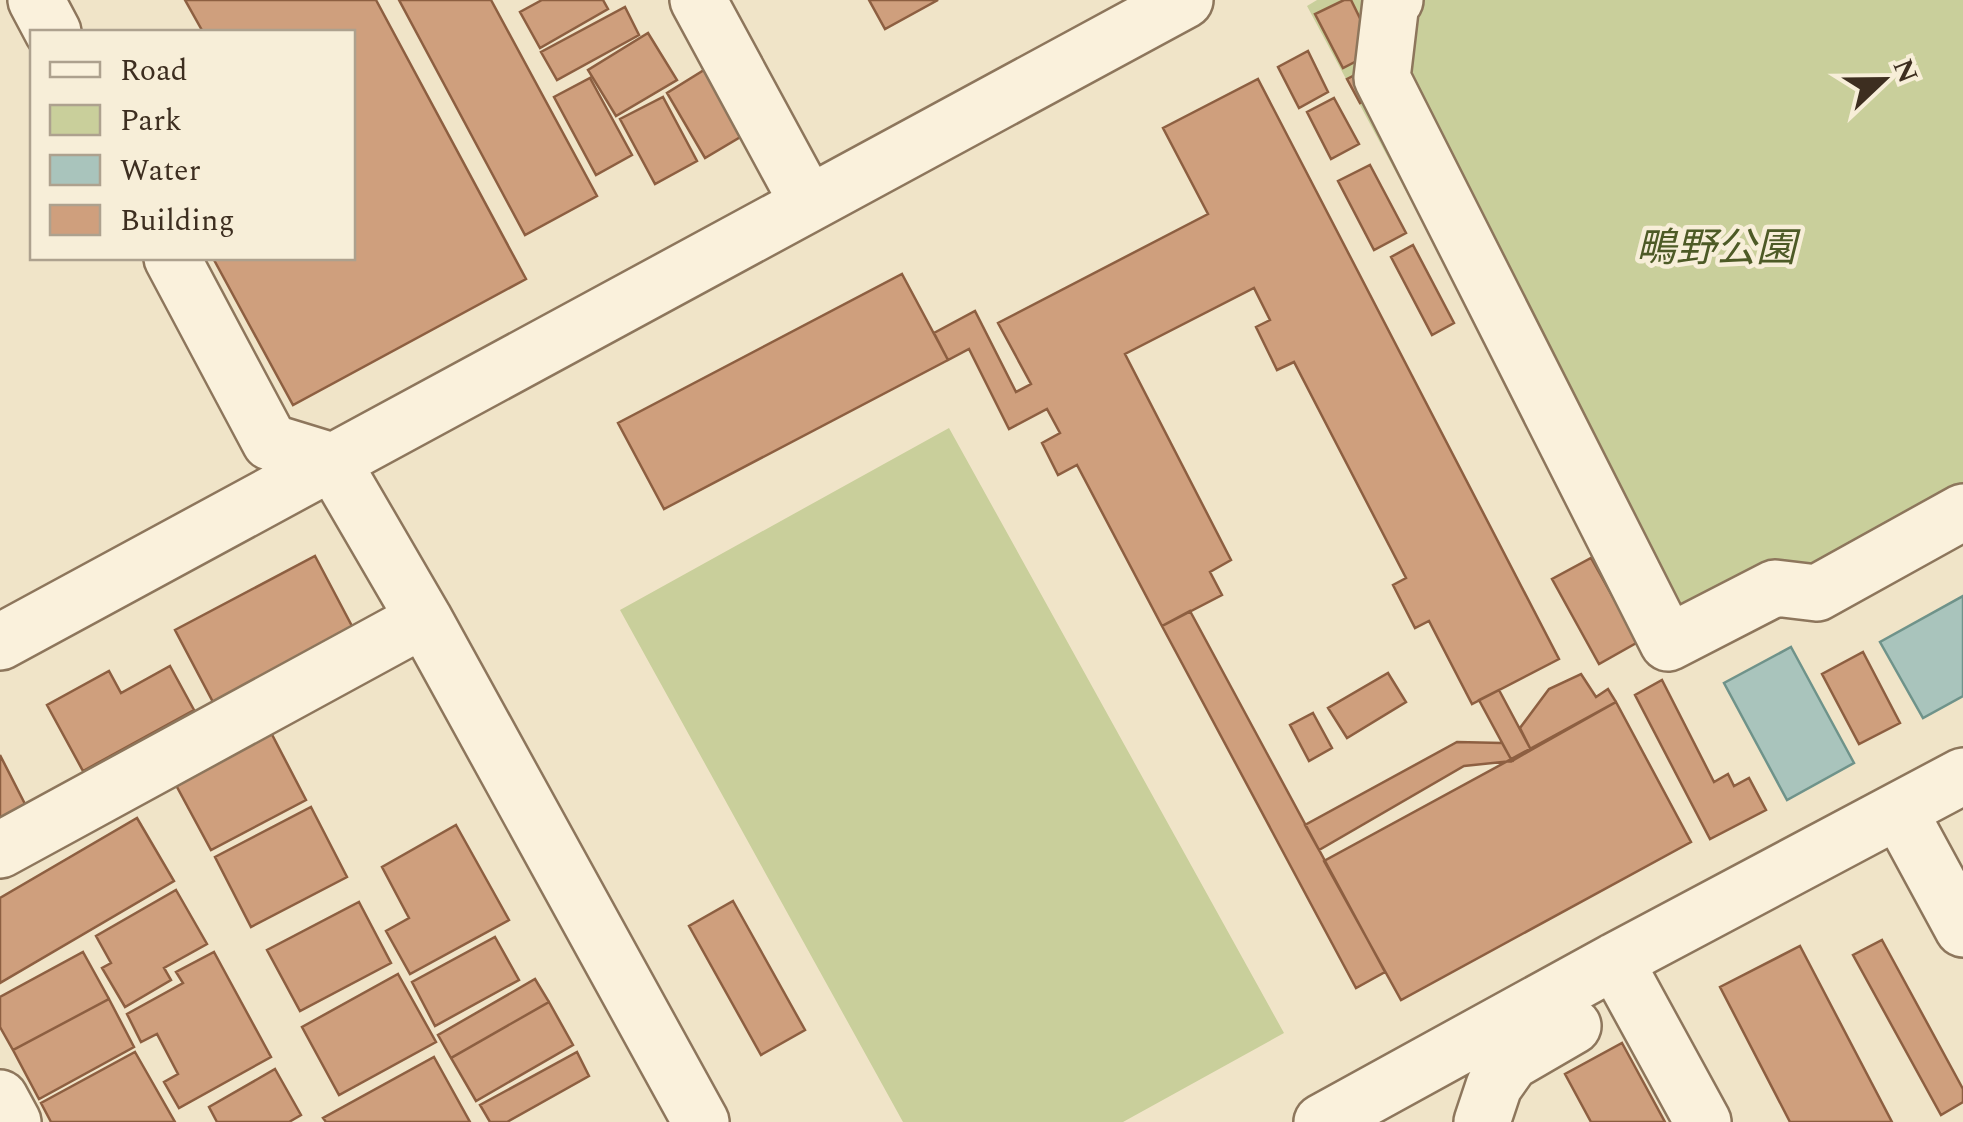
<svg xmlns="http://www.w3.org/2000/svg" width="1963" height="1122" viewBox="0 0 1963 1122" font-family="Spectral,'Noto Sans JP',serif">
	<rect width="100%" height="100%" fill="#f0e4c8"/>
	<path fill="#c9cf9b" d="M1317 0H1963V541L1810 622 1788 609 1662 670 1307 6Z
		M949 428 1284 1033 1123 1122H903L620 610Z"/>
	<path fill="#a9c4bc" stroke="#6f938a" stroke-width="2.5" d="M1963 596V696L1923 718 1880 642Z
		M1791 647 1854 763 1787 800 1724 683Z"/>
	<path fill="#cf9f7d" stroke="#8d5f41" stroke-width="2.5" d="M185 0H376L526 279 293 405 213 258H352V32H203Z
		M399 0H491L597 196 525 235Z
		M542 0H603L608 9 540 48 520 12Z
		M869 0H938L885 29Z
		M1344 0H1351L1376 51 1343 68 1315 14Z
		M625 7 639 35 557 80 541 52Z
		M648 33 677 80 616 116 588 70Z
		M1308 51 1328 92 1299 108 1278 67Z
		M704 70 742 136 705 158 667 93Z
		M1361 72 1373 96 1360 103 1347 79Z
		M590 78 632 155 596 175 554 97Z
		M1258 79 1559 659 1472 704 1429 621 1415 628 1393 585 1406 578 1294 362 1277 370 1256 327 1270 320 1254 288 1125 354 1231 560 1210 572 1222 595 1162 626 1077 465 1058 475 1042 443 1060 433 1047 409 1009 429 969 349 948 360 934 333 975 311 1016 392 1031 384 998 323 1208 214 1163 128Z
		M663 97 697 161 655 184 620 119Z
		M1334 98 1359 144 1331 159 1307 112Z
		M1370 165 1406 233 1374 250 1338 181Z
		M1413 245 1454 323 1432 335 1391 257Z
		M902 274 948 360 664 509 618 423Z
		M315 556 353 628 213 702 175 630Z
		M1591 558 1638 642 1599 664 1552 579Z
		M1190 611 1385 972 1356 988 1162 626Z
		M1863 652 1900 723 1859 744 1822 674Z
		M170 666 194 710 83 771 47 705 109 671 121 693Z
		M1388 673 1406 702 1347 738 1328 708Z
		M1581 674 1596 697 1608 689 1616 702 1531 750 1520 728 1549 689Z
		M1662 680 1714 782 1728 774 1734 786 1749 778 1766 810 1710 839 1635 695Z
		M1499 690 1531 750 1512 761 1479 700Z
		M1616 702 1691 842 1401 1000 1324 861Z
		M1313 713 1332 748 1309 761 1290 725Z
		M266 723 306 800 211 850 170 774Z
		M1457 742 1502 743 1512 761 1464 766 1319 850 1305 825Z
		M0 755 26 806 0 820Z
		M311 807 347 877 251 927 215 857Z
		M137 818 174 881 0 983V898Z
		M456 825 509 920 410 974 386 931 409 918 382 867Z
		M176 890 207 944 164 968 171 980 125 1007 102 968 111 963 96 936Z
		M733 901 805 1030 761 1055 689 926Z
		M359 902 391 963 300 1011 267 950Z
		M495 937 519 980 435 1026 412 982Z
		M1882 940 1963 1089V1102L1941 1115 1853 955Z
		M1800 946 1892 1122H1790L1720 987Z
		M83 952 109 999 13 1050 0 1027V997Z
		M214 952 271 1057 179 1108 164 1082 178 1074 157 1034 141 1042 127 1014 183 983 176 972Z
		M398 974 436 1042 339 1095 302 1027Z
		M535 979 549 1002 451 1058 438 1035Z
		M109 999 134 1047 39 1099 13 1050Z
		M549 1002 573 1045 476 1101 451 1058Z
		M1622 1043 1665 1122H1591L1565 1074Z
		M135 1052 175 1122H51L41 1103Z
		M577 1052 589 1076 507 1122H490L480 1105Z
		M434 1057 470 1122H326L323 1118Z
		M275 1069 301 1115 289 1122H217L209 1107Z"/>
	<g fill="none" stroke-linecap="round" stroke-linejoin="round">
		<g stroke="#8d765c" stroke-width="60">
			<path id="minor" d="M36 0 53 32
				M698 0 808 203
				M1395 0 1391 2 1382 78 1668 643 1775 588 1817 593 1963 512
				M172 258 270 442 332 461 424 619 701 1122
				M0 642 1185 0
				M1899 811 1963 929
				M0 850 424 619
				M1615 961 1703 1122
				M0 1098 13 1122
				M1322 1122 1615 961 1963 776
				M1482 1122 1494 1086 1511 1062 1573 1026"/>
		</g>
		<use href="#minor" stroke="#faf1dc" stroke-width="55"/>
	</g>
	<g text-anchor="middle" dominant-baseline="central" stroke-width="9" stroke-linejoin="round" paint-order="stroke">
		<g font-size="40" font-style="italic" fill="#4d5a26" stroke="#f7eed8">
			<text x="1716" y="249">鴫野公園</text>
		</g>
	</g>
	<rect x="30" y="30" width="325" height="230" fill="#f7eed8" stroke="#ada18e" stroke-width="2.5"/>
	<rect x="50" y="62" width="50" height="15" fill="#faf1dc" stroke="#ada18e" stroke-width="2.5"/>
	<text x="120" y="80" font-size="30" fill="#3d2e20">Road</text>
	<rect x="50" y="105" width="50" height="30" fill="#c9cf9b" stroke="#ada18e" stroke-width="2.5"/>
	<text x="120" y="130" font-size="30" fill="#3d2e20">Park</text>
	<rect x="50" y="155" width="50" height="30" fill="#a9c4bc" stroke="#ada18e" stroke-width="2.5"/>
	<text x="120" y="180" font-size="30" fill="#3d2e20">Water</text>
	<rect x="50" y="205" width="50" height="30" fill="#cf9f7d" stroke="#ada18e" stroke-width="2.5"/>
	<text x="120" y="230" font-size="30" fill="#3d2e20">Building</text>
	<g transform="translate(1883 80) rotate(68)" stroke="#f7eed8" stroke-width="8" paint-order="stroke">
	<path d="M0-8L18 38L0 25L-18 38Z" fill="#3d2e20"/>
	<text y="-15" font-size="28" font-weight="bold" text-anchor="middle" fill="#3d2e20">N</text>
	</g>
</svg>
